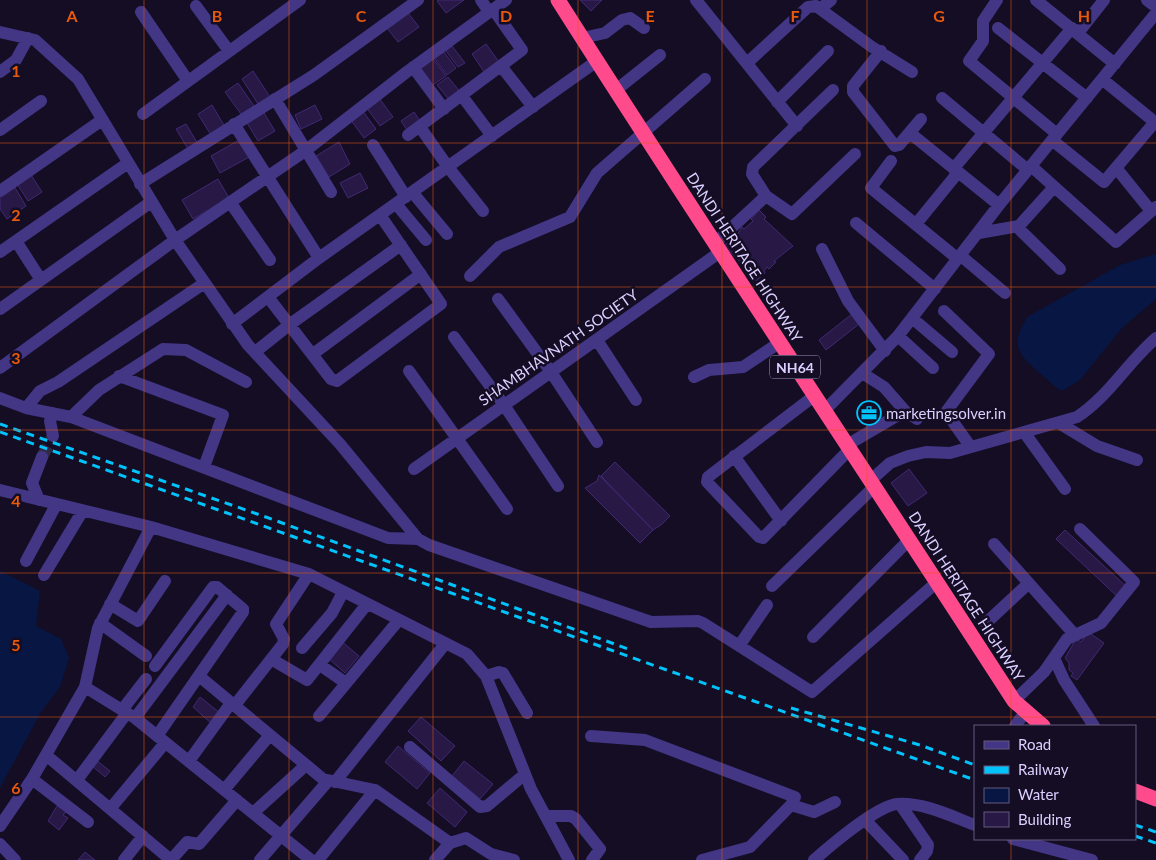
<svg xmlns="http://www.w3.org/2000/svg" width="1156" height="860" viewBox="0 0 1156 860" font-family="Lato,sans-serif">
	<rect width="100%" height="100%" fill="#140d24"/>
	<path fill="#071643" d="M1156 254V299L1122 328 1080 380 1062 391C1054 388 1050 381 1043 376 1019 355 1009 348 1027 317L1120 265Z
		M0 571 40 591 36 626 61 639 69 658 60 687 41 712 0 788Z"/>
	<path fill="#271846" stroke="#412973" d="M439 0H464L446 13 437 1Z
		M580 0H602L591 11Z
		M408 13 419 27 398 42 387 28Z
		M486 44 499 62 485 73 472 54Z
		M452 46 465 63 458 67 446 51Z
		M444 52 456 68 447 75 434 58Z
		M433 59 446 76 433 85 420 68Z
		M253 71 270 97 258 104 242 79Z
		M448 77 461 93 450 101 437 85Z
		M238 83 254 106 241 114 225 92Z
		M379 98 393 117 380 126 366 107Z
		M212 105 225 127 211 135 198 114Z
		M315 105 322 119 301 129 295 115Z
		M362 110 376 129 364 138 350 119Z
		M414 112 420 121 407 130 401 121Z
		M264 113 275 131 258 141 247 123Z
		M186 124 198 144 188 149 176 129Z
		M241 139 251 156 220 173 211 156Z
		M339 142 350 164 329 177 316 156Z
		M360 173 368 188 348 198 340 183Z
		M31 175 42 192 28 201 17 184Z
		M218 179 229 198 193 219 182 200Z
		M14 186 26 206 7 219 0 209V195Z
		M759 210 766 217 764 219 793 246 774 261 776 262 769 269 767 267 764 271 765 273 756 281 750 275 752 273 724 246 732 238 734 240 742 227 744 229 753 221 751 219Z
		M852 314 859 324 826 350 819 340Z
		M615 462 670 516 662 524 653 530 601 476Z
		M909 469 927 493 908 506 891 483Z
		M599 475 653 530 640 543 585 488 597 481Z
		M1065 530 1129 589 1120 599 1056 539Z
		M1088 632 1104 643 1077 680 1071 676 1073 673 1069 670V663L1065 658 1076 639 1081 642Z
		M341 641 359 656 345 673 328 658Z
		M200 697 220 713 212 724 193 707Z
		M421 717 455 746 441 761 408 731Z
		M398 746 430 773 417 789 385 762Z
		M96 760 110 771 105 777 91 765Z
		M464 761 493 784 480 799 452 776Z
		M440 788 467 812 455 827 427 803Z
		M57 806 67 811 63 815 68 818 59 830 48 821Z
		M85 852 95 860H78Z"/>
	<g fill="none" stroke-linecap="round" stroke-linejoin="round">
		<path stroke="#322a45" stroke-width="12" stroke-dasharray="12 6" stroke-linecap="butt" d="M42 457 53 436"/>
		<path stroke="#423685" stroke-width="12" d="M481 0 489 12
			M696 0 797 126
			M997 0 983 21V41L969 61 1057 134
			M1036 0 1115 64
			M1147 0 1156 7
			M196 6 229 51
			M820 9 831 0
			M141 12 188 81
			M998 28 1087 98
			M0 32 35 40 78 79 175 240 248 345 340 444 418 539 429 545 651 622 698 621 703 623 812 692 937 582
			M1078 33 1104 0
			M582 38 605 33 622 20 630 18 644 28
			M881 51 853 86V92L895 146 899 145 921 119
			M747 63 808 7 816 6 872 47 912 72
			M501 66 533 107
			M413 67 444 109
			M0 72 16 60 28 38
			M1102 79 1156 123
			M616 90 660 55
			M462 96 492 136
			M942 98 1028 170
			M275 99 331 192
			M777 102 828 51
			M143 114 300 0
			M234 124 319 258
			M420 127 448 167 483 211
			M0 130 41 101
			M910 133 999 205
			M408 135 522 50 493 9
			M1052 140 1104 182 1155 122
			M373 145 406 197
			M891 161 871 188 958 259
			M1031 166 1116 242 1156 207
			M1117 169 1151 211
			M140 184 314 75 418 0
			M0 191 102 120
			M413 193 447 234
			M766 196 792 214 855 154
			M230 202 270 260
			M396 204 426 240
			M856 223 935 289
			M916 224 956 175 954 168 1072 28
			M1017 227 1060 269
			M979 233 1019 226 1054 187
			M16 241 41 280
			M714 244 766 196 752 174 753 167 833 90
			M822 249 848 301 885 351
			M0 252 128 163
			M961 256 1005 293
			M470 276 499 247 570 217 597 173 705 79
			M268 297 331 379 337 381 441 304 380 215
			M498 299 551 372 597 442
			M0 309 151 202
			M944 311 989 354 946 412 970 446
			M912 318 952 352
			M232 324 319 258 597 61
			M898 336 933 368
			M454 337 504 405 558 486
			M597 340 636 400
			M255 352 289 325 401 245
			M313 354 421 274
			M0 368 175 240 305 151 408 71 506 0
			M409 371 507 509
			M862 373 884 387 905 411 917 419
			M119 376 223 415 204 467
			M694 377 709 370 743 367 779 343
			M814 396 708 477 707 482 759 537 763 538 850 449
			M0 398 26 408 71 417 388 538 418 539
			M26 408 40 391 58 382 203 284
			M824 411 898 336 999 205 1156 13
			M71 417 99 390 163 349 186 350 246 382
			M1059 423 1097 446 1137 460
			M1024 432 1065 489
			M53 436 50 421 53 413
			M847 445 905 411
			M734 456 781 521
			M414 469 720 252
			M871 480 890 463 908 456 926 452 950 453 1077 417C1108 397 1128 362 1156 338
			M0 490 151 527 309 574 467 654 486 676 531 789 569 860
			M39 500 32 483 42 457
			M994 544 1074 634
			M26 561 56 505
			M44 575 82 512
			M772 586 875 486
			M110 604 138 621 165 581
			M100 623 146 656
			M986 623 1029 583
			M813 637 910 539
			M739 646 767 605
			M302 648 332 613 343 592
			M1054 658 1064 680 1094 726
			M271 659 307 680 367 604
			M320 665 346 683
			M155 666 213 587H217L243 609V612L157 736
			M199 676 323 779 375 790 450 843
			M486 676 499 672 503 673 527 713
			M85 687 135 718 311 860
			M1014 701 1044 672 1067 639 1101 623 1134 582 1080 529
			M235 705 283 644 284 639 276 624 309 574
			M122 710 146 679
			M319 716 398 621
			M135 718 227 595
			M1015 726 1026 711
			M591 736 645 740 795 797 791 805 750 847 702 860
			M410 747 480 807 487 806 525 774
			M46 755 171 860
			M189 761 231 703
			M32 779 88 822
			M77 780 127 713
			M335 782 445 644
			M224 790 270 735
			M900 804 928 845 927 851 920 860
			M791 805 814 812 835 802
			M110 809 165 743
			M253 813 306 765
			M546 816H571L576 819 600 849 592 860
			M866 821 903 860
			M0 826 32 779 85 687 98 628 151 527
			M1013 839 1092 860
			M0 844 15 860
			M124 860 143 836
			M171 860 187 842 199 844 237 800
			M260 860 328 781
			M318 860 375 790
			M435 860 450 843 466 838 491 854 514 860
			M814 860C830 846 877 806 897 804 923 802 951 816 975 825"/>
		<path stroke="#ff4b8b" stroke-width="15" d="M558 0C707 235 863 467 1014 701L1043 726
			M1135 791 1156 799"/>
		<path stroke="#00c3fb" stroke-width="3" stroke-dasharray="8 6" stroke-linecap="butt" d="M0 424 263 516 631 650
			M0 432 975 780
			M791 708 920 745 975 765
			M1135 825 1156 832
			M1135 836 1156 843"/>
	</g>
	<path fill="none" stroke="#e8590c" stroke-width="1" stroke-opacity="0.55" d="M144 0V860M289 0V860M433 0V860M578 0V860M722 0V860M867 0V860M1011 0V726M0 143H1156M0 287H1156M0 430H1156M0 573H1156M0 717H1156M1011 839V860"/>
	<defs>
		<g id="office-ring" transform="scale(1.25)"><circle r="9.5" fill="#140d24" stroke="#00c3fb" stroke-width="1.5"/><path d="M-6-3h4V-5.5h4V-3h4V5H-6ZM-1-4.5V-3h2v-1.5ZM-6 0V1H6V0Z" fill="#00c3fb"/></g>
	</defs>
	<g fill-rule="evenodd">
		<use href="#office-ring" x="869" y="413"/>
	</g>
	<g text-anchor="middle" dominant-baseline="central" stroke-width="5" stroke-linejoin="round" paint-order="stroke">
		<rect fill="#140d24" stroke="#9f96bd" stroke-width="1" x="770" y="355.5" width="50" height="23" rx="4"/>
		<g font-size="14" font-weight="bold" fill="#dbd0ff">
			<text x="795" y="367">NH64</text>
		</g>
		<g font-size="15" fill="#dbd0ff" stroke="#140d24">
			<text transform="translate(745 257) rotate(57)">DANDI HERITAGE HIGHWAY</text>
			<text transform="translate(558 347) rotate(-35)">SHAMBHAVNATH SOCIETY</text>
			<text transform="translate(967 596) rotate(57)">DANDI HERITAGE HIGHWAY</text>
		</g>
		<g font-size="15" fill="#dbd0ff" stroke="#140d24" text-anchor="start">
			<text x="886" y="413">marketingsolver.in</text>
		</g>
	</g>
	<g font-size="16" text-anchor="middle" font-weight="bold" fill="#e8590c" stroke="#140d24" stroke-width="5" stroke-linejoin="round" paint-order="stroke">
		<text x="72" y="22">A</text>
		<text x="217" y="22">B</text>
		<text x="361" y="22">C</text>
		<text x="506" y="22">D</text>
		<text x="650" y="22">E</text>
		<text x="795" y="22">F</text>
		<text x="939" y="22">G</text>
		<text x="1084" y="22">H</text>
		<text x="16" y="77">1</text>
		<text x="16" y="221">2</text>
		<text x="16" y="364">3</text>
		<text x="16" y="507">4</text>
		<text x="16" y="651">5</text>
		<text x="16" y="794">6</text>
	</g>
	<rect x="974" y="725" width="162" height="115" fill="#140d24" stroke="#645b7c"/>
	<rect x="984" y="741" width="25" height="8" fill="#423685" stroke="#645b7c"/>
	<text x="1018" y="750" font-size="15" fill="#dbd0ff">Road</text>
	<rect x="984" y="766" width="25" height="8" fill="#00c3fb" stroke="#645b7c"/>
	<text x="1018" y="775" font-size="15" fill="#dbd0ff">Railway</text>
	<rect x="984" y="788" width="25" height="15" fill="#071643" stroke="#645b7c"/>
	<text x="1018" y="800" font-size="15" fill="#dbd0ff">Water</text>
	<rect x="984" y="812" width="25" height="15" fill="#271846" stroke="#645b7c"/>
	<text x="1018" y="825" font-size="15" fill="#dbd0ff">Building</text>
</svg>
